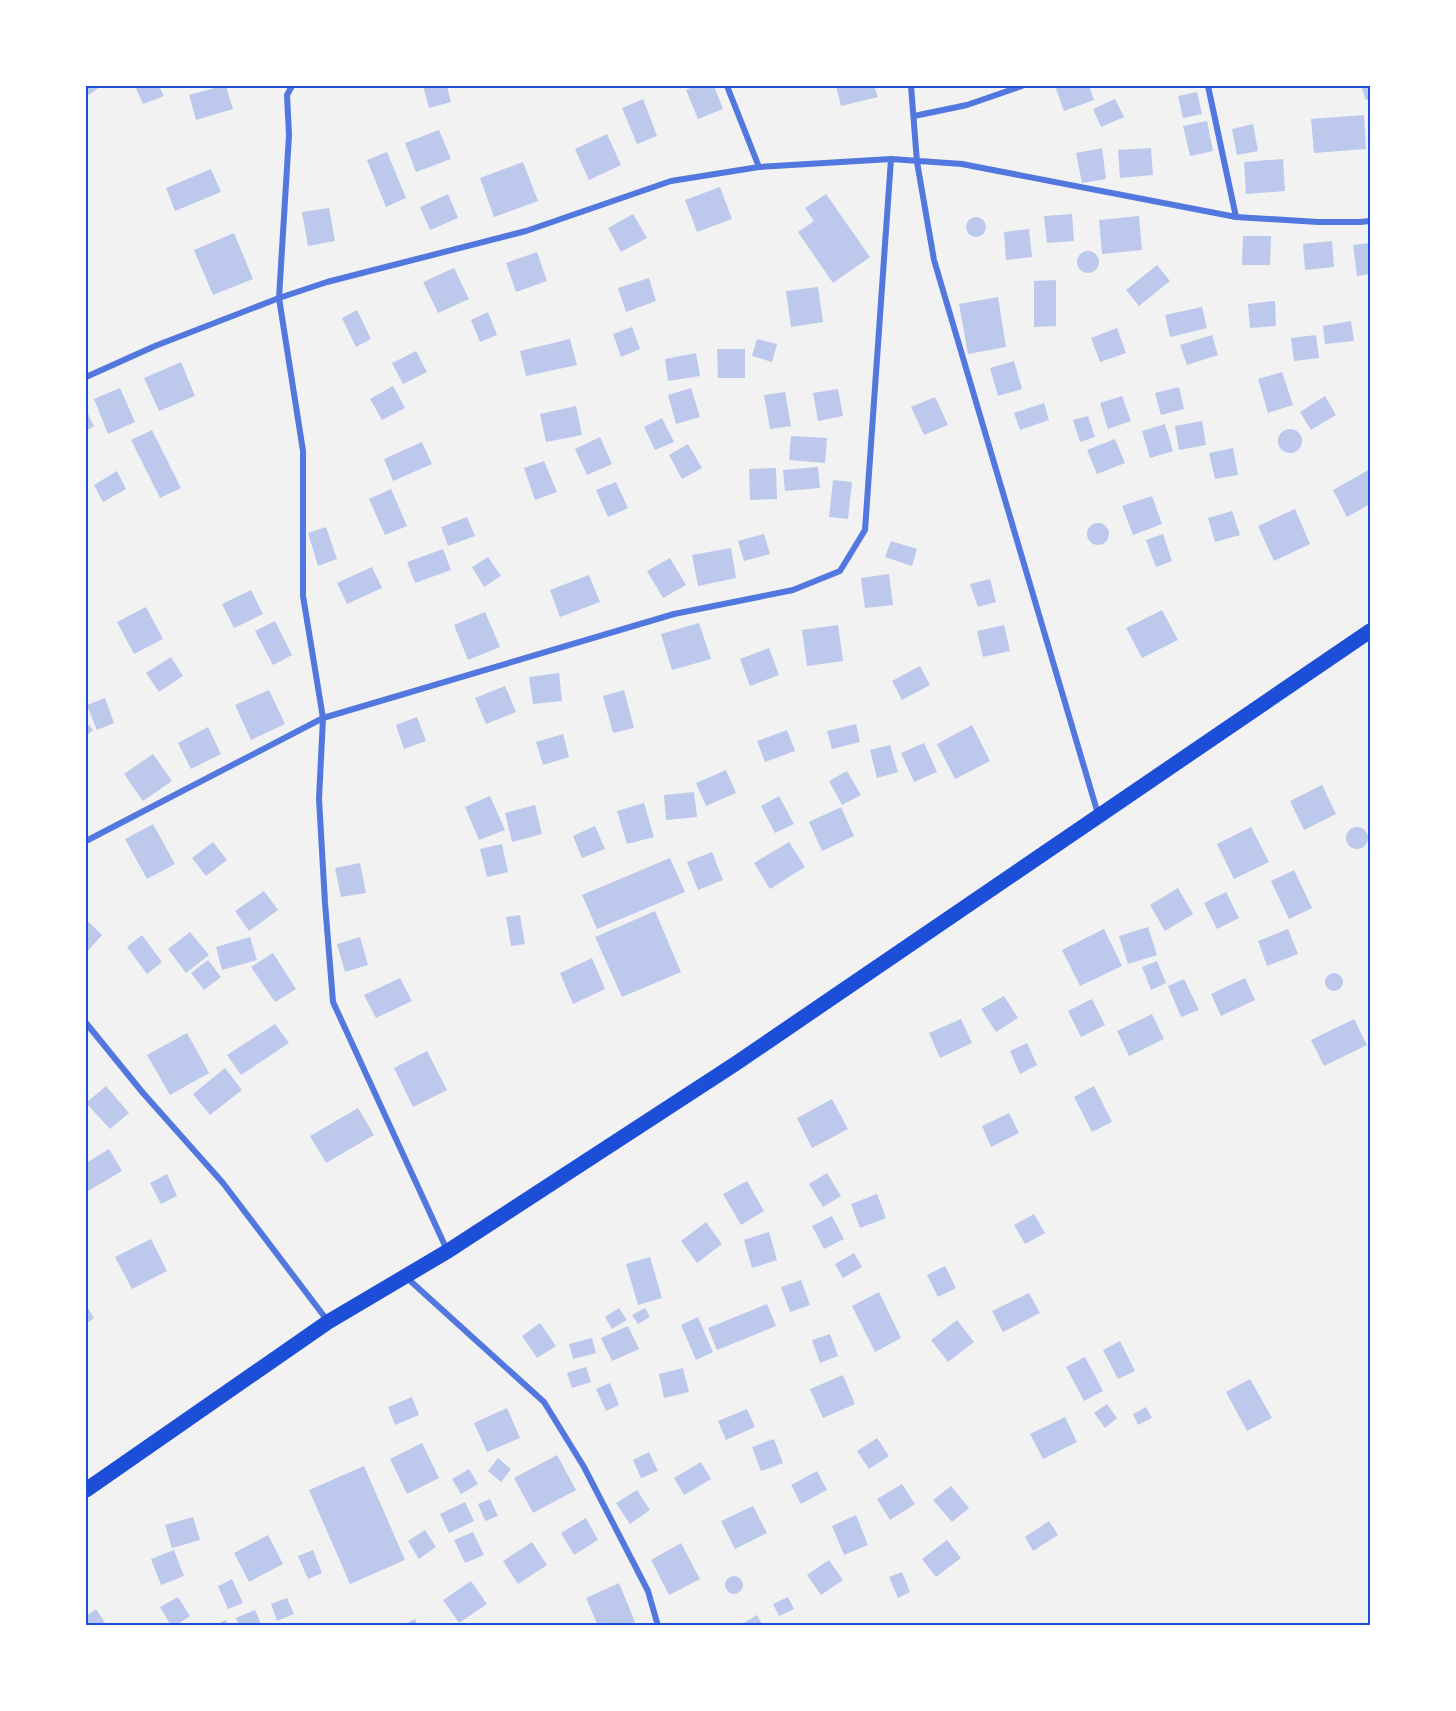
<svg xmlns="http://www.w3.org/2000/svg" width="1456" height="1711" viewBox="0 0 1456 1711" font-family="'Fira Sans',sans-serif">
	<rect width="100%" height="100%" fill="#f2f2f2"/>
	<path fill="#bdc9ec" d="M86 86H101L86 97Z
		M135 86H159L164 96 143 104Z
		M222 86H226L233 109 196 120 189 95Z
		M423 86H447L451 102 429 108Z
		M695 86H714L723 109 698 119 686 90Z
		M836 86H874L878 97 841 106Z
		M1055 86H1089L1094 100 1064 111Z
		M1361 86H1370V99L1366 100Z
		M1197 92 1202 114 1183 118 1178 96Z
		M643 99 657 136 637 144 622 108Z
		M1115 99 1124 117 1101 127 1093 109Z
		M1364 115 1366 149 1314 153 1311 119Z
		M1207 121 1213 151 1190 156 1183 126Z
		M1253 124 1258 151 1237 155 1232 129Z
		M439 130 451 159 416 172 405 143Z
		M607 134 621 165 589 180 575 149Z
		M1102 148 1106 179 1082 183 1076 153Z
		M1151 148 1153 175 1120 178 1118 150Z
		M387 152 406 198 386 207 367 160Z
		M1283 159 1285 191 1246 194 1244 162Z
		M523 162 538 201 494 217 480 178Z
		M211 169 221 192 175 211 166 188Z
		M720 187 732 219 697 232 685 200Z
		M448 194 458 218 430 230 420 207Z
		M826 194 870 257 833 283 798 232 814 221 805 208Z
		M329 208 335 241 308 246 302 212Z
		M633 214 647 238 621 252 608 228Z
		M1072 214 1074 241 1047 243 1044 216Z
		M1139 216 1142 250 1102 254 1099 220Z
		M966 227a10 10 0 1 1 20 0a10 10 0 1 1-20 0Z
		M1029 229 1032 257 1006 260 1004 232Z
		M234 233 253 279 213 295 194 250Z
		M1243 236H1271L1270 265H1242Z
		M1332 241 1334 267 1305 270 1303 244Z
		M1370 243V274L1357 276 1353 245Z
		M1077 262a11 11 0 1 1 22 0a11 11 0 1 1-22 0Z
		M537 252 547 281 516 292 506 263Z
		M1157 265 1170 281 1139 306 1126 290Z
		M454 268 469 299 438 313 423 282Z
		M649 278 656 301 626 312 618 288Z
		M1056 280V326L1034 327V281Z
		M818 287 823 322 791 327 786 291Z
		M998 297 1006 347 968 354 959 304Z
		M1275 301 1276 326 1250 328 1248 304Z
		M1202 307 1207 328 1170 337 1165 315Z
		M357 310 371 339 356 347 342 318Z
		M488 312 497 335 480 342 471 320Z
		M1351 321 1354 341 1325 344 1323 326Z
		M632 327 640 349 621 357 613 334Z
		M1117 328 1126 353 1100 362 1091 338Z
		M1212 335 1218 355 1187 365 1180 345Z
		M1316 335 1319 358 1294 361 1291 338Z
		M570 339 577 365 526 376 520 351Z
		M757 339 777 344 772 362 752 356Z
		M717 349H745V378H718Z
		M416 351 427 372 403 384 392 363Z
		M696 353 700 376 668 381 665 359Z
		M1014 361 1022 389 998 396 990 368Z
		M181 362 195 396 159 411 144 378Z
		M1282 372 1293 405 1268 413 1258 379Z
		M393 386 405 408 382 420 370 399Z
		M1179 387 1184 409 1161 415 1155 393Z
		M120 388 135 422 108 434 94 399Z
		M691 388 700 417 676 424 668 395Z
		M838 389 843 416 818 421 813 393Z
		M785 392 791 426 770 429 764 395Z
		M1122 396 1131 421 1108 429 1100 403Z
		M1325 396 1336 415 1311 430 1300 412Z
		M935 397 948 425 924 435 911 407Z
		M1044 403 1049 420 1020 430 1014 413Z
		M576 406 582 435 546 442 540 414Z
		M86 410 94 426 86 431Z
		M1088 416 1095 437 1080 442 1073 420Z
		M662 418 674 442 655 450 644 427Z
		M1202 421 1206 445 1179 450 1175 426Z
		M1165 424 1173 451 1150 458 1142 431Z
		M1278 441a12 12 0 1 1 24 0a12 12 0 1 1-24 0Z
		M152 430 181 488 160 498 131 440Z
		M791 436 827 438 825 463 789 460Z
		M600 437 612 464 587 475 575 449Z
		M1115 439 1125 463 1097 474 1087 450Z
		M422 442 432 464 393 481 384 459Z
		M688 444 702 468 682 479 669 455Z
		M1233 448 1238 475 1215 479 1209 453Z
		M544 461 557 492 535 500 524 468Z
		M818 467 820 488 785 491 783 470Z
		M776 468 777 499 750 500 749 469Z
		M1370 469V504L1347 517 1333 490Z
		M117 471 126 489 103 502 94 485Z
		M833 480 852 482 848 519 829 517Z
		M616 482 628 508 608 517 596 490Z
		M391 489 407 526 385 535 369 499Z
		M1152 496 1162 524 1133 535 1122 506Z
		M1295 509 1310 544 1274 561 1258 526Z
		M1232 511 1240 535 1215 542 1208 518Z
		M467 517 475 536 448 546 441 527Z
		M1087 534a11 11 0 1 1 22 0a11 11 0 1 1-22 0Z
		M326 527 337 559 318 566 308 533Z
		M764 534 770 554 744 561 738 541Z
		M1163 534 1172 561 1156 567 1146 540Z
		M891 541 917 549 912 566 885 557Z
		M731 548 736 578 698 586 692 555Z
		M443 549 451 570 415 583 407 562Z
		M488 557 501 576 484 587 472 567Z
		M670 558 686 585 663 598 647 571Z
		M372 567 382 588 347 604 337 583Z
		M889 574 893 605 865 608 861 578Z
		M589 575 600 602 560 617 550 590Z
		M990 579 996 602 978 607 970 584Z
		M251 590 263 614 234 628 222 604Z
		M146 607 163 639 134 654 117 622Z
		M1162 610 1178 640 1142 658 1126 628Z
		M485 612 500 647 468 660 454 625Z
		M275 621 292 655 273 665 255 631Z
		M699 623 711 659 672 670 661 634Z
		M838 625 843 661 807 666 802 630Z
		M1004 625 1010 651 983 657 977 631Z
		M769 648 779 675 750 686 740 659Z
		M171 657 183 676 159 692 146 673Z
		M920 666 930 685 902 700 892 681Z
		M559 673 562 701 533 704 529 677Z
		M505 686 516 712 486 724 475 698Z
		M269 690 285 724 251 740 235 705Z
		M624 690 634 728 613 733 603 696Z
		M105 698 114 723 97 730 87 705Z
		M417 717 426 741 404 749 396 725Z
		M86 722 93 730 86 736Z
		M856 724 860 742 832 749 827 731Z
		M972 725 990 761 955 779 937 744Z
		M208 727 221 754 191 769 178 743Z
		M787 730 795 751 765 762 757 741Z
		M563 734 569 757 543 765 536 742Z
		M924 743 937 772 914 782 901 753Z
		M890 745 898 772 877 778 870 750Z
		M153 754 172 781 143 801 124 774Z
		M726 770 736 793 706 806 696 783Z
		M847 771 861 795 842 805 829 781Z
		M1322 785 1336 814 1304 830 1290 801Z
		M694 792 697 817 666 820 664 795Z
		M490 796 505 830 479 840 465 807Z
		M779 796 794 824 775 833 761 806Z
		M644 803 654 837 627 844 617 811Z
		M535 805 542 834 512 842 505 813Z
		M841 807 854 836 822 851 809 822Z
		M153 824 175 864 147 879 125 839Z
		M595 826 605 849 582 858 573 836Z
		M1251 827 1269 862 1234 879 1217 844Z
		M1346 838a11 11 0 1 1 22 0a11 11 0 1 1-22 0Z
		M213 842 227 860 206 876 192 858Z
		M789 842 805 867 770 889 754 863Z
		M502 844 508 872 487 877 480 849Z
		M712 852 723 880 698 890 687 862Z
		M670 858 685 892 597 929 582 895Z
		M360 863 366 893 341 897 335 868Z
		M1294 870 1312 908 1289 919 1271 881Z
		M1178 888 1193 914 1165 931 1150 905Z
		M264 891 278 910 249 931 235 911Z
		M1226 892 1239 918 1217 929 1204 903Z
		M655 911 681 972 622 997 595 937Z
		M520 915 525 944 511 946 506 917Z
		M89 922 102 935 86 953V926Z
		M1148 927 1157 955 1128 964 1119 936Z
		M1104 929 1122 966 1080 986 1062 950Z
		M1288 929 1298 954 1267 966 1258 941Z
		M190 932 209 955 186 973 168 949Z
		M142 935 162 962 147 974 127 947Z
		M250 937 257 960 222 970 216 947Z
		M360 937 368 965 345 972 337 944Z
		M273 953 296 989 275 1002 251 967Z
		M592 958 605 989 573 1004 560 973Z
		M208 960 221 977 204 990 191 973Z
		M1157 961 1166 983 1151 990 1142 967Z
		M1325 982a9 9 0 1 1 18 0a9 9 0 1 1-18 0Z
		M400 978 412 1001 376 1018 364 995Z
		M1245 978 1255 1000 1221 1016 1211 994Z
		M1184 979 1199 1010 1181 1017 1168 986Z
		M1004 996 1018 1018 996 1032 981 1009Z
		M1092 999 1105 1025 1081 1037 1068 1011Z
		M1152 1014 1164 1039 1129 1056 1117 1031Z
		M961 1019 972 1043 940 1058 929 1033Z
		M1354 1019 1367 1045 1324 1066 1311 1040Z
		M275 1024 289 1043 241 1075 227 1055Z
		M187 1033 209 1073 170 1095 147 1055Z
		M1027 1043 1037 1065 1020 1074 1010 1051Z
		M427 1051 447 1090 413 1107 394 1068Z
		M225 1068 242 1090 210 1115 193 1094Z
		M106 1086 129 1113 110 1129 86 1103Z
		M1094 1086 1112 1122 1092 1132 1074 1097Z
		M832 1099 848 1129 812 1148 797 1118Z
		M358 1108 374 1135 326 1163 310 1136Z
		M1009 1113 1019 1133 991 1147 982 1126Z
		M109 1149 122 1171 88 1191 86 1187V1163Z
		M827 1173 841 1196 823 1207 809 1184Z
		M167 1174 177 1196 161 1204 150 1183Z
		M747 1181 764 1211 741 1225 723 1194Z
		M877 1194 886 1218 860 1228 851 1204Z
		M1034 1214 1045 1233 1025 1244 1014 1225Z
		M832 1216 844 1239 824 1249 812 1226Z
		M706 1222 722 1244 697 1263 681 1241Z
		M769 1232 777 1260 752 1268 744 1240Z
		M151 1239 167 1271 132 1289 115 1257Z
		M854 1253 862 1267 843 1278 835 1264Z
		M650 1257 662 1298 638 1305 626 1264Z
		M945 1266 956 1288 938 1297 927 1275Z
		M801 1280 810 1305 790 1312 781 1287Z
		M879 1292 901 1338 875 1352 852 1306Z
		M1029 1293 1040 1313 1003 1332 992 1311Z
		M767 1304 776 1326 717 1350 708 1328Z
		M86 1305 94 1318 86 1324Z
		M619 1308 627 1320 612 1329 605 1317Z
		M645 1308 650 1317 638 1324 632 1315Z
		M698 1317 713 1352 696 1360 681 1325Z
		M957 1320 974 1342 948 1362 931 1340Z
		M540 1323 556 1346 537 1358 522 1336Z
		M628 1326 639 1349 612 1361 601 1338Z
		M830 1334 838 1356 820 1363 812 1340Z
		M592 1338 596 1353 573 1359 569 1344Z
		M1120 1341 1135 1371 1118 1379 1103 1350Z
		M1085 1357 1103 1391 1084 1401 1066 1367Z
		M586 1367 591 1382 572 1388 567 1373Z
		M683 1368 689 1392 664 1398 659 1374Z
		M843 1375 855 1404 823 1418 810 1389Z
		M1250 1379 1272 1418 1247 1431 1226 1392Z
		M610 1383 619 1405 606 1411 596 1389Z
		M412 1397 419 1415 395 1425 388 1407Z
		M1107 1404 1117 1418 1105 1428 1094 1413Z
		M1146 1407 1152 1418 1138 1425 1133 1414Z
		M507 1408 520 1438 487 1452 474 1423Z
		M747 1409 755 1427 726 1440 718 1421Z
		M1065 1417 1077 1442 1043 1459 1030 1434Z
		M877 1438 889 1456 869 1469 857 1451Z
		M774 1439 783 1463 761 1471 752 1447Z
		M422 1443 439 1478 407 1494 390 1459Z
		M649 1452 658 1471 641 1478 633 1460Z
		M557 1455 576 1490 533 1513 514 1478Z
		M498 1458 511 1469 501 1482 488 1471Z
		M701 1462 711 1479 684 1495 674 1478Z
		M364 1466 405 1560 350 1584 309 1490Z
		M469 1469 478 1484 461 1494 452 1479Z
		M817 1471 827 1490 801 1504 791 1485Z
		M902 1484 915 1504 890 1520 877 1499Z
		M951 1486 969 1508 952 1522 933 1500Z
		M637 1490 650 1510 630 1524 616 1503Z
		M490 1499 498 1516 485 1521 478 1504Z
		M465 1502 474 1521 449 1533 440 1514Z
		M753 1506 767 1533 735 1549 721 1521Z
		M856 1515 868 1545 844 1555 832 1526Z
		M193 1517 200 1540 172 1548 165 1525Z
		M586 1518 598 1540 574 1555 561 1533Z
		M1049 1521 1058 1535 1033 1551 1025 1537Z
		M425 1530 436 1547 419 1559 408 1541Z
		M473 1532 484 1555 465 1563 454 1540Z
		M268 1535 283 1564 249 1582 234 1553Z
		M947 1540 961 1558 936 1577 922 1559Z
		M532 1542 547 1565 518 1584 503 1561Z
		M681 1543 700 1579 669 1595 651 1560Z
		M174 1550 184 1576 161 1585 151 1559Z
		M313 1550 322 1573 308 1579 298 1556Z
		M829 1560 843 1580 821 1595 807 1575Z
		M902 1572 910 1592 898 1598 889 1577Z
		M725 1585a9 9 0 1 1 18 0a9 9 0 1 1-18 0Z
		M232 1579 243 1603 228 1609 218 1586Z
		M471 1581 487 1604 459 1623 443 1600Z
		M619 1583 635 1622 628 1626H598L586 1598Z
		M178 1597 190 1616 175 1626H171L160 1607Z
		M788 1597 794 1609 779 1616 773 1604Z
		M287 1598 294 1614 277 1621 271 1604Z
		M96 1609 107 1626H86V1616Z
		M255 1610 262 1626H239L236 1618Z
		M757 1615 763 1626H743L742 1624Z
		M415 1619 418 1626H401Z
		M226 1620 229 1626H213Z"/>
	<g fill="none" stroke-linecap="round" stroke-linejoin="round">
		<path stroke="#5277de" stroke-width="6" d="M292 86 287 95 289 135 279 298 303 451V596L323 718 319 799 325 903 333 1002 447 1250
			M727 86 759 167
			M911 86 917 162 934 260 1098 814
			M1208 86 1236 217
			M914 116 967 105 1022 86
			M86 377 155 346 279 298 327 282 526 231 671 181 759 167 891 159 962 164 1236 217 1318 222H1360L1370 221
			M86 841 323 718 674 614 793 590 840 571 865 530 891 159
			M86 1023 143 1093 223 1183 327 1320
			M406 1277 544 1402 584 1467 648 1591 658 1626"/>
		<path stroke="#1d4ed8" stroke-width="15" d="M86 1490 328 1322 448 1251 735 1064 1370 631"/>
	</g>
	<rect width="1456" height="1711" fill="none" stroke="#ffffff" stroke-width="174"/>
	<rect x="87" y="87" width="1282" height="1537" fill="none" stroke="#1d4ed8" stroke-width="2"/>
</svg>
